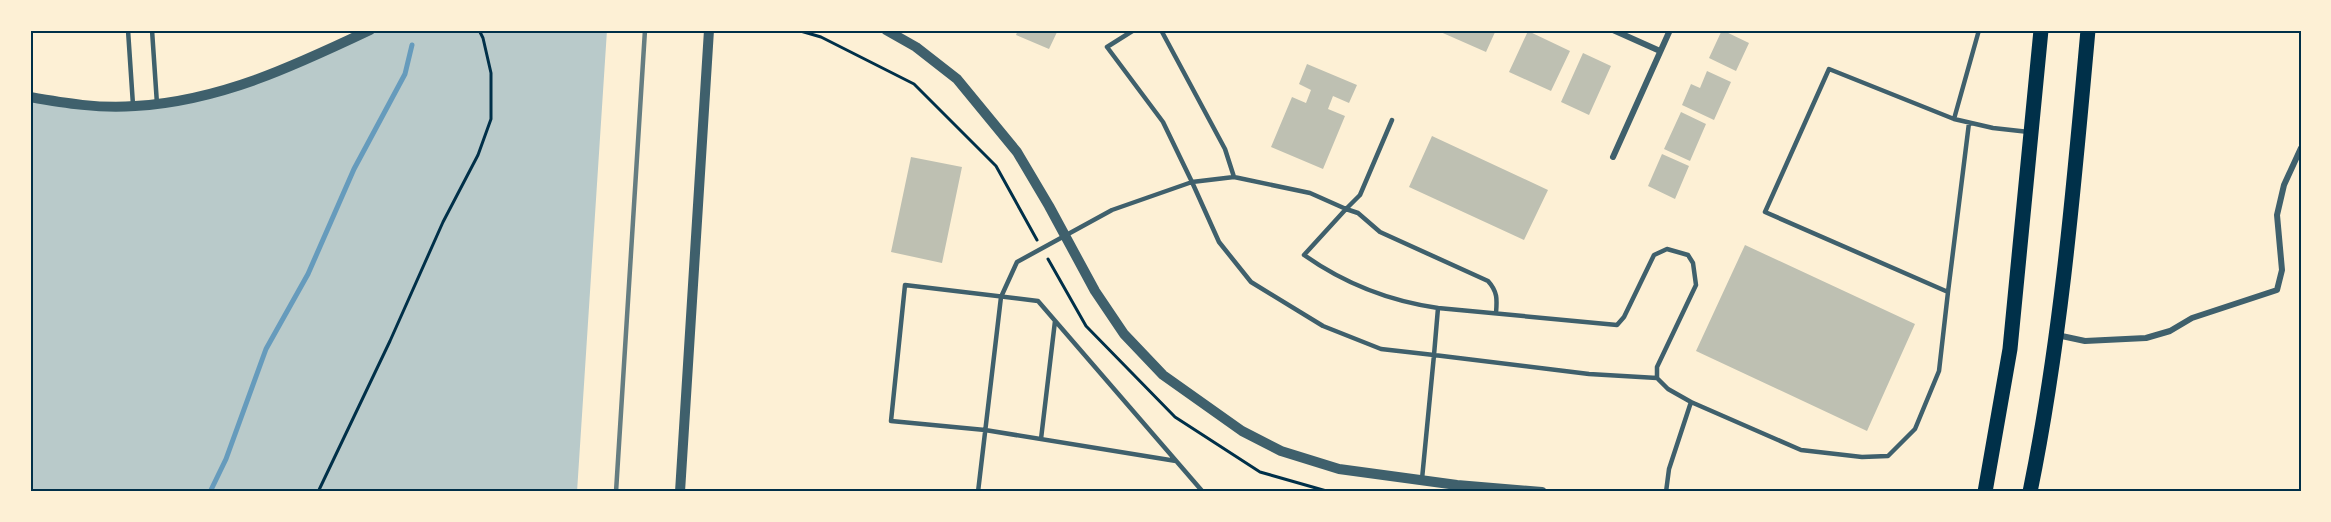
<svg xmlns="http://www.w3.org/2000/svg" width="2331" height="522" viewBox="0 0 2331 522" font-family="'Titillium Web',sans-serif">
	<rect width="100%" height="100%" fill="#fdf0d5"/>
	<path fill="#b9caca" d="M370 30H607L577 492H30V97L85 105 201 97Z"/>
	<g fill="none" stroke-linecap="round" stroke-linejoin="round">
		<path stroke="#669bbc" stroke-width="5" d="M210 492 226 459 266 349 308 274 354 169 405 74 412 45"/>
	</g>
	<path fill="#bec0b2" d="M1018 30H1058L1049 49 1016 35Z
		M1436 30H1496L1486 52Z
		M1722 30 1749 43 1736 71 1709 58Z
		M1528 31 1570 51 1551 91 1509 72Z
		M1583 53 1611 66 1589 115 1561 102Z
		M1307 64 1357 85 1349 103 1333 96 1328 109 1345 116 1323 169 1271 147 1292 97 1306 103 1311 90 1299 84Z
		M1707 71 1731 82 1714 120 1682 105 1691 84 1700 88Z
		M1681 112 1706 124 1690 161 1664 149Z
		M1432 136 1548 190 1524 240 1409 187Z
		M1662 154 1689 166 1675 199 1648 186Z
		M911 157 962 167 942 263 891 252Z
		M1745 245 1915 324 1867 431 1696 351Z"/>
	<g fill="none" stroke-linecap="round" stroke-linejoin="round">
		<path stroke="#003049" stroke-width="3" d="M797 30 821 37 914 84 996 166 1037 240
			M1048 259 1086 326 1175 417 1260 472 1330 492
			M318 492 390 341 443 222 478 155 491 119V73L483 38 479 30"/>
		<path stroke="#3f606c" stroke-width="4.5" d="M128 30 133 105
			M152 30 157 104
			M1134 30 1107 47 1163 122 1192 182 1234 177
			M1161 30 1225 149 1234 177 1310 193 1346 209 1360 195 1392 120
			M1954 119 1993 128 2029 132
			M1948 292 1969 123
			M1438 308 1617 325 1624 317 1654 255 1667 249 1688 255 1693 263 1696 285 1657 367V378L1668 389 1691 402
			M1496 313C1497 300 1498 292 1488 281L1380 232 1358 213 1346 209 1304 255C1345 284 1389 301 1438 308L1434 355 1589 374 1657 378
			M1041 439 1055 321
			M1176 461 985 430 891 421 905 285 1038 301 1203 492
			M978 492 1001 297 1017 262 1112 210 1192 182 1219 242 1251 282 1323 326 1381 349 1434 355 1422 479
			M1666 492 1669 469 1691 402 1801 450 1862 457 1888 456 1915 429 1939 371 1948 292 1765 212 1829 69 1954 119 1979 30"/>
		<path stroke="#3f606c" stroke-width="6" d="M1613 30 1660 51
			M1613 157 1670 30
			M2057 335 2085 341 2146 338 2170 331 2192 318 2277 290 2282 270 2277 215 2284 185 2301 148"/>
		<path stroke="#3f606c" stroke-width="10" d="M886 30 916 47 957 79 1017 152 1049 206 1095 291 1124 334 1163 375 1242 431 1281 451 1339 469 1457 485 1542 492
			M30 97C64 103 100 109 135 106 220 101 294 66 370 30
			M680 492 709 30"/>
		<path stroke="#003049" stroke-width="15" d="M1985 492 2010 349 2041 30
			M2030 492C2061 340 2074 184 2088 30"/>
		<path stroke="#657d81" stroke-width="4.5" d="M616 492 645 30"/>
	</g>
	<rect width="2331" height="522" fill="none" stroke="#fdf0d5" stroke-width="63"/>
	<rect x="32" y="32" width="2268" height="458" fill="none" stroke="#003049" stroke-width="2"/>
</svg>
